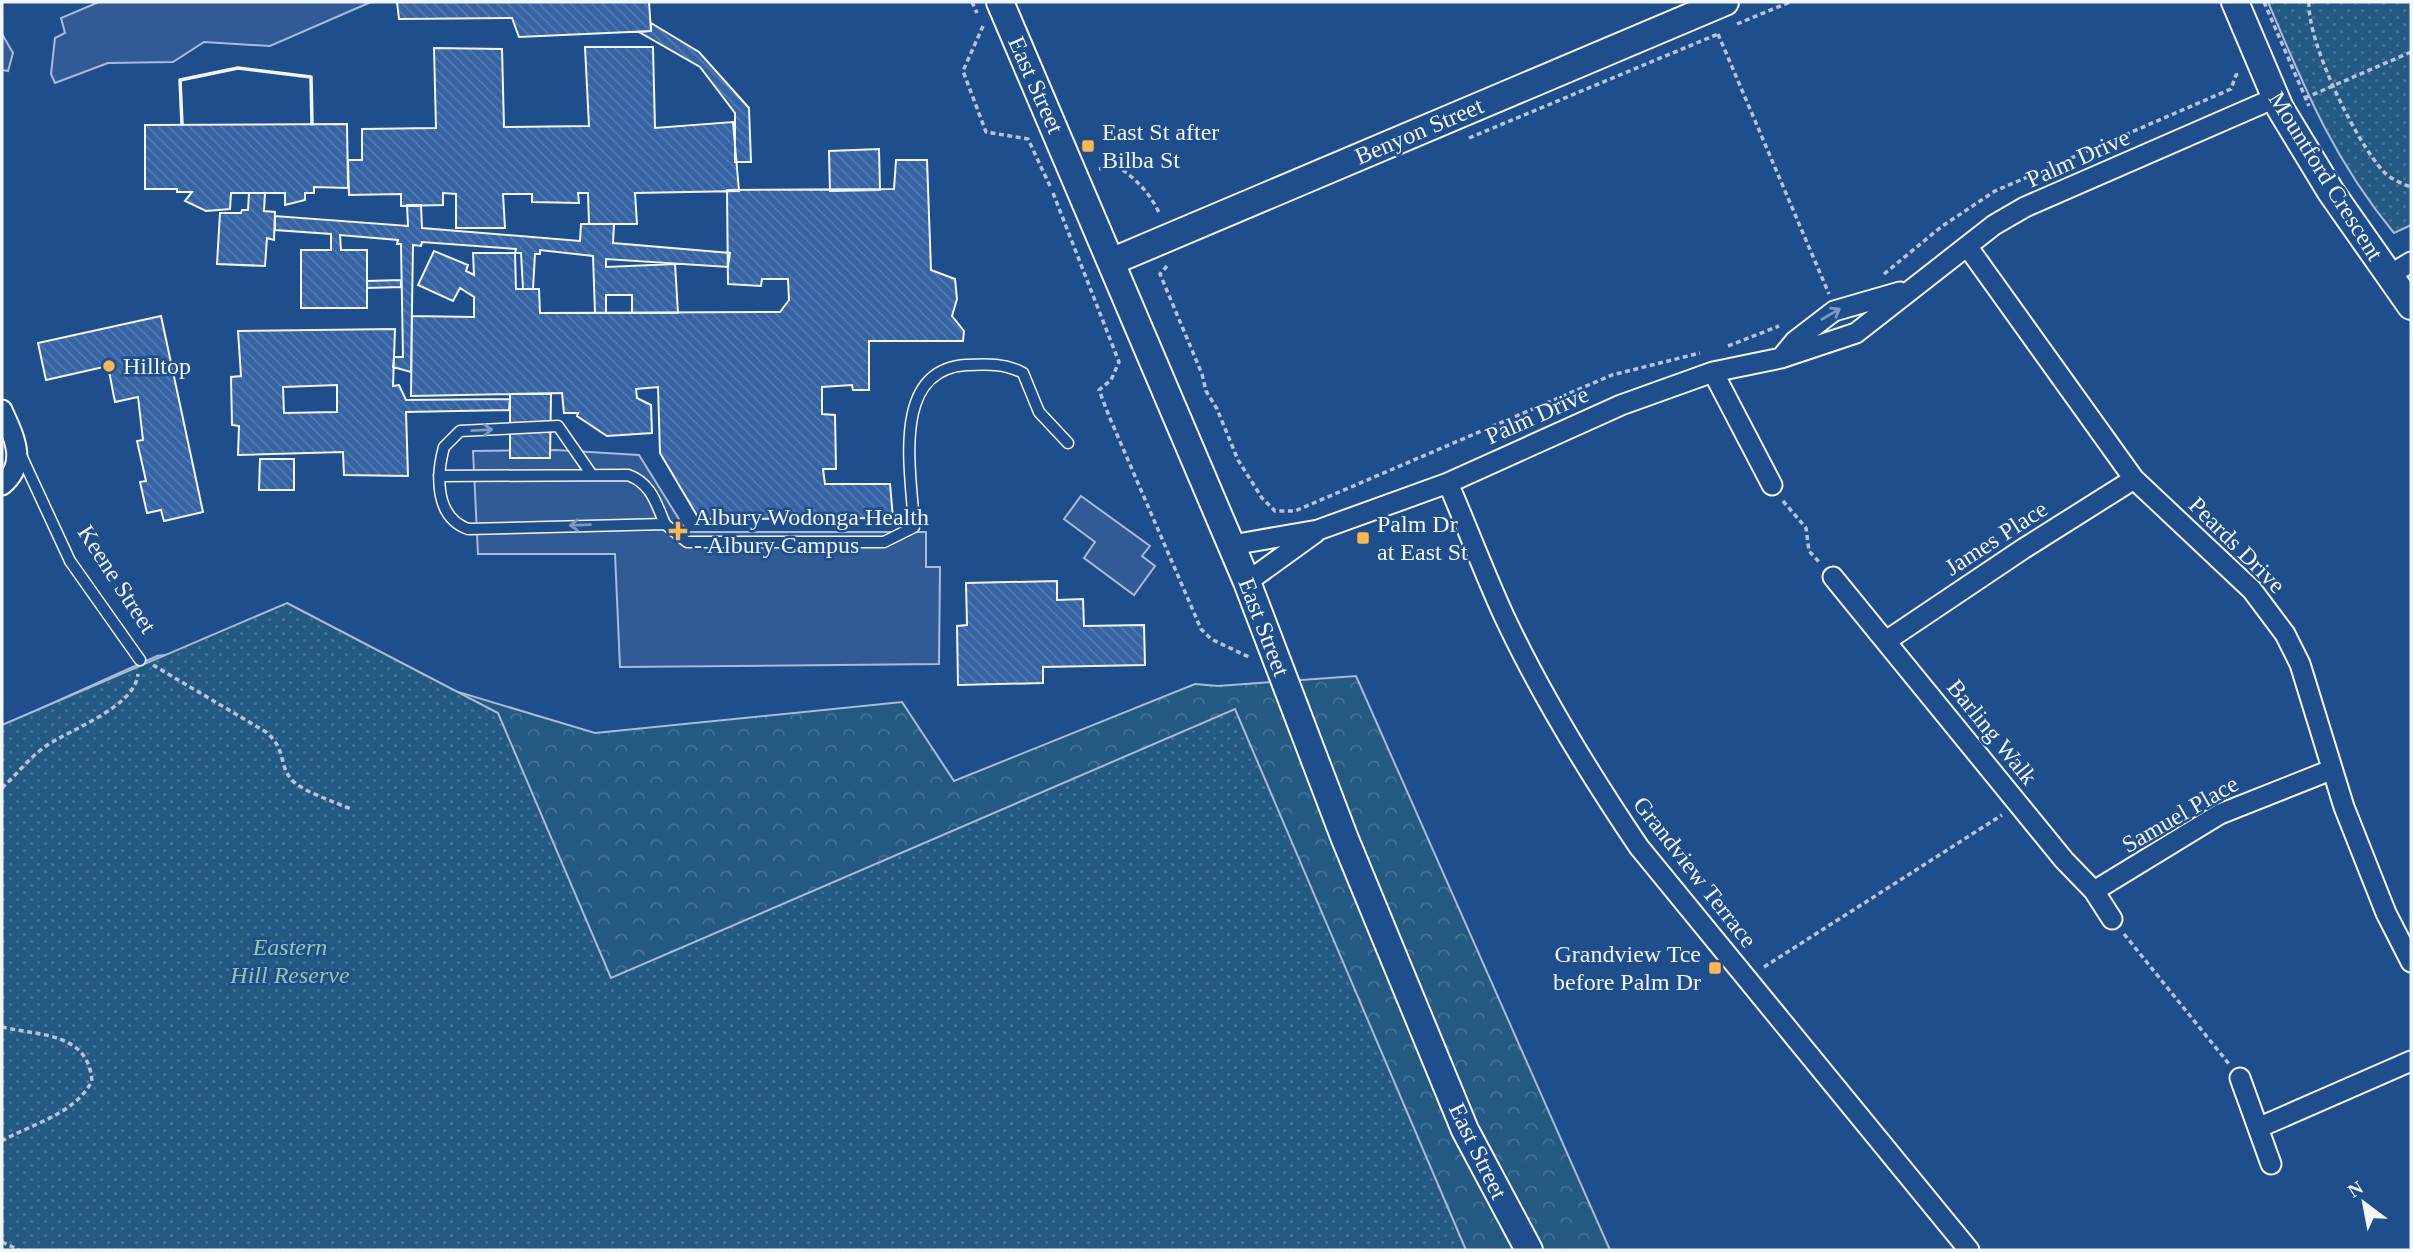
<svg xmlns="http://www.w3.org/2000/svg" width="2413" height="1252" viewBox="0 0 2413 1252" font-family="'Times New Roman',serif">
	<defs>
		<pattern id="forest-crowns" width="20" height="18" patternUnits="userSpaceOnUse" patternTransform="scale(1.75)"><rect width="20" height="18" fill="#245a82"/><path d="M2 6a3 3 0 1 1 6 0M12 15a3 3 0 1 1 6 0" fill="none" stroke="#447295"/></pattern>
		<pattern id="park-dots" width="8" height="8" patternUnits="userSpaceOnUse" patternTransform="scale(1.75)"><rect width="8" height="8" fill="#245a82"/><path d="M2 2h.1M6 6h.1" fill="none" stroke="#447295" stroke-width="1.8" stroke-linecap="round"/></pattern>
		<pattern id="building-back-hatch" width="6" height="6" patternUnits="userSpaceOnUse" patternTransform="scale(1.75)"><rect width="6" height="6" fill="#3563a3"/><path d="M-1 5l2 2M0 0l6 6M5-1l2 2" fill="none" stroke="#537ab1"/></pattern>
	</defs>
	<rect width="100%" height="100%" fill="#1f4e8c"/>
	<path fill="url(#forest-crowns)" stroke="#a8bbd7" stroke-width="2" d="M285 640 595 733 902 702 954 781 1195 684 1218 686 1356 676 1610 1250H2V726L157 656Z"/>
	<path fill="url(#park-dots)" stroke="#a8bbd7" stroke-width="2" d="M2268 2H2411V225L2394 233C2333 159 2305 89 2268 2Z
		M287 603 498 713 611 978 1235 709 1466 1250H2V725Z"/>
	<path fill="#305b95" stroke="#a8bbd7" stroke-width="2" d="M99 2H371L270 46 204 42 173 62 108 63 55 83 51 74 55 38 65 33 61 18Z
		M2 34 13 53 8 71 2 70Z
		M556 450 639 455 687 532H926V567H940L939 664 620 667 615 554H478L473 451Z
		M1081 496 1150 546 1142 556 1155 566 1134 595 1084 558 1095 542 1064 519Z"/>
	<path fill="url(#building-back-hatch)" stroke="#f2f6ff" stroke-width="2" fill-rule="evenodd" d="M397 2H649L651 31 519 37 512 18 399 19Z
		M651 23 699 52 749 108 751 162H735V113L700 67 639 32 651 31Z
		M585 47H653L655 128 733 122 739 191 635 193 637 224H589L588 193H578L579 203 532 202V194H503L505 228H456V194L443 193V205L401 206V194L349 195 348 160H362V129L436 128 434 48 502 49 504 127 589 126Z
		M347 124 348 188 314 187V193H305V200L285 205V193H231L230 209 206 211 185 201 192 192H177V189H145V125Z
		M879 149 880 190 830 191 829 151Z
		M896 160H927L931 270 955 279 957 299 952 316 964 331 963 341H869V390H853L852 385 822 387V414L835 415 836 469H823L825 484H890L893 518 699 519 660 453 658 387 636 389 637 398 651 405 652 433 607 436 577 416 578 413H564L562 393 411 396 412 316 474 317V297L460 288 453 301 418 285 434 251 468 265 466 271 474 275 473 253H515L516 289H539L540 313 780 312 789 300 788 279H762L761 286 728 284 727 190 894 189Z
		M249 193H265L264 211 275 212 274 240 267 238 265 266 217 264 220 213H241L242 210H248Z
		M407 205H421L422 228 580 241 581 224H614L613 243 730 253 728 267 606 259V267L675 264 678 313H632V295H606V313H595L593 256 540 250V254H535L533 289H523L521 253H515L516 249 422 242 421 246 413 245 411 372 393 367 394 357H403L401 244H397L398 240 340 235 341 250H367V308H301V250H331V234L275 230V216L408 226Z
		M401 280V287L367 288V281Z
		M161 316 203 512 164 521 161 510 147 513 140 482 146 481 137 441 143 440 138 397 115 402 108 366 46 380 38 343Z
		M395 329 393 386 399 385 406 400 510 399 509 410 406 412 408 476 344 475 343 452 238 455 239 426 232 425 231 377 241 376 238 331ZM337 385V412L284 413 283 387Z
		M510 394H551L550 458H510Z
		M260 459H294V490H259Z
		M1057 581V600L1083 599 1084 626 1144 625 1145 665 1043 667V683L958 685 957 626 967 625 966 583Z"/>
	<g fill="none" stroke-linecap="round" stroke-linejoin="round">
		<g stroke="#f2f6ff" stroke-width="13">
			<path id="lane" d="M20 453 70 561 140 660
				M592 475 558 426 460 431 444 447C436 476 435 517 468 529L665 524 687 542H884L914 527C912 475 889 370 966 365 987 364 1005 363 1023 373L1039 412 1068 443
				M439 476 628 475C651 483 656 503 665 524"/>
		</g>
		<g stroke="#f2f6ff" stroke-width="23">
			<path id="street" d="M1967 246 2134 479 2252 590 2285 634 2300 664 2344 807 2386 913 2411 962
				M2388 276 2411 262
				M1781 358 1795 341 1834 311 1900 292
				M1713 372 1772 485
				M2 410C13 435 29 463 2 485
				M1448 483C1467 527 1484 572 1504 616 1542 697 1589 773 1639 847L1969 1250
				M1232 545 1318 530 1448 483 1621 405 1713 372 1781 358 1856 333 1994 225 2025 207 2275 98
				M1833 577 2064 860 2094 891 2112 919
				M1247 582 1315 533
				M1886 641 2023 549 2134 479
				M2094 891 2220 814 2331 770
				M2240 1078 2271 1164
				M2260 1127 2411 1061"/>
		</g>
		<g stroke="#f2f6ff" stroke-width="30">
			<path id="secondary" d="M1000 2 1247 582 1345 839 1465 1130 1529 1250
				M2235 2 2280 108 2331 192 2411 306
				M1113 261 1725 2"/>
		</g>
		<path stroke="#b3c4dc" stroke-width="3.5" stroke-dasharray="5 3.5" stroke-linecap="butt" d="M972 2 977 13
			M2264 2 2309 106
			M2309 2C2307 42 2355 140 2383 171 2389 178 2402 184 2411 187
			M1737 24 1790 2
			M983 26 963 71 986 132 1028 139 1050 186
			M1718 34 1829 294
			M2305 98 2411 52
			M1469 138 1718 34
			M1099 169 1115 165C1135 177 1151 194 1160 215
			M1053 193 1119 362 1111 380 1099 390 1109 416 1201 629 1211 639 1251 658
			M1167 266 1160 274 1202 374 1206 391 1217 409 1238 460 1262 498 1275 511H1295L1612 375 1700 353
			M1884 274 1941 227 1995 191 2231 89 2236 75 2240 74
			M1728 346 1779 326
			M1783 501 1806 528 1809 551 1821 564
			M153 665 266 732C287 750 278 763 291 779 299 790 337 803 351 809
			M2 788C16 775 30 757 46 746 71 729 135 707 138 674
			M2124 934 2229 1064
			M1764 967 2002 815
			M2 1027C40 1036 88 1032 92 1081 74 1115 33 1123 2 1141
			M2 1242 19 1250"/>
		<use href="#lane" stroke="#1f4e8c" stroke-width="10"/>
		<use href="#street" stroke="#1f4e8c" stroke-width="19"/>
		<use href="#secondary" stroke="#1f4e8c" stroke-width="26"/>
		<path stroke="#f2f6ff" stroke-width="3.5" d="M182 124 180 80 238 68 311 77 312 124"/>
	</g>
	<defs><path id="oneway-shaft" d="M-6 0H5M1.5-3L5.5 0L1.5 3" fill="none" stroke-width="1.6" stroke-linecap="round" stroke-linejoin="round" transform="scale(1.75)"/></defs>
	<g stroke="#7e9ac0">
		<use href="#oneway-shaft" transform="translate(1831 314) rotate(-30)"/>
		<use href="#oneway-shaft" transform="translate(482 430) rotate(-3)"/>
		<use href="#oneway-shaft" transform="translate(580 525) rotate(178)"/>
	</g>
	<g fill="#ffb74d" stroke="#1f4e8c" stroke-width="2.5">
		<rect x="1081" y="139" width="14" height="14" rx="3.5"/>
		<circle cx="109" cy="366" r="7"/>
		<path d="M674.5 520.5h7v7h7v7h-7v7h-7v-7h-7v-7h7z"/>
		<rect x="1356" y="531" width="14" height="14" rx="3.5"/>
		<rect x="1708" y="961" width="14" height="14" rx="3.5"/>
	</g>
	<g text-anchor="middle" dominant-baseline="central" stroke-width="5" stroke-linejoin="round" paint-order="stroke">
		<g font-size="24" fill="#f2f6ff" stroke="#1f4e8c">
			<text transform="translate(1036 85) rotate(66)">East Street</text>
			<text transform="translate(1419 131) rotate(-23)">Benyon Street</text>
			<text transform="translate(2078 158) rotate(-24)">Palm Drive</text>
			<text transform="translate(2326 176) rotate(58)">Mountford Crescent</text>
			<text transform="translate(1537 415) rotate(-24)">Palm Drive</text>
			<text transform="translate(1996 538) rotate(-33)">James Place</text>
			<text transform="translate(2237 545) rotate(45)">Peards Drive</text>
			<text transform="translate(117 579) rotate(57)">Keene Street</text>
			<text transform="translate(1264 627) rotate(69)">East Street</text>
			<text transform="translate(1992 732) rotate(51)">Barling Walk</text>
			<text transform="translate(2180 814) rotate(-30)">Samuel Place</text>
			<text transform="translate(1695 872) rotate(52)">Grandview Terrace</text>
			<text transform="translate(1478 1151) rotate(64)">East Street</text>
		</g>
		<g font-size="24" fill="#f2f6ff" stroke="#1f4e8c" text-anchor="start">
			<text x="1102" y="132">East St after<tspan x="1102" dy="28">Bilba St</tspan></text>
			<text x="123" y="366">Hilltop</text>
			<text x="694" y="517">Albury Wodonga Health<tspan x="694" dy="28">- Albury Campus</tspan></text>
			<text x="1377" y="524">Palm Dr<tspan x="1377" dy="28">at East St</tspan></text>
			<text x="1701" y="954" text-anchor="end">Grandview Tce<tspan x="1701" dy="28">before Palm Dr</tspan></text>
		</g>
		<g font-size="24" font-style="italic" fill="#97c8a6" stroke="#1f4e8c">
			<text x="290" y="947">Eastern<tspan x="290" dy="28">Hill Reserve</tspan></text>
		</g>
	</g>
	<rect width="2413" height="1252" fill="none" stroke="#f2f6ff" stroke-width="7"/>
	<g transform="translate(2364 1203) rotate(328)" stroke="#1f4e8c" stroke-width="5" paint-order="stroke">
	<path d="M0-5L12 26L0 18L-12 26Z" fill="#f2f6ff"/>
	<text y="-10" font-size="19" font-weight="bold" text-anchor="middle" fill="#f2f6ff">N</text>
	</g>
</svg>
